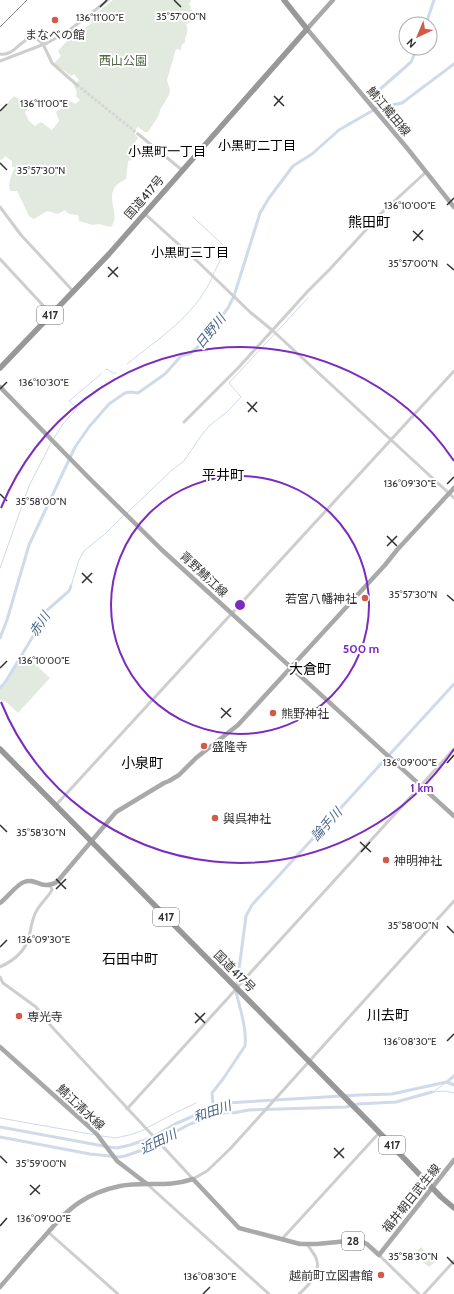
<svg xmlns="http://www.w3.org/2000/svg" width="454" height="1294" viewBox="0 0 454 1294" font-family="Cabin,'Noto Sans JP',sans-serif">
	<rect width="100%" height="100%" fill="#fff"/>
	<path fill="#e2e9de" d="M113 0H191L189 5 191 6 190 9 192 10 191 14 193 17 190 23 186 24C188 29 188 33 185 38V43L182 44 181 50 176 49 167 80 170 90 169 95 160 110 159 115 148 132H145L138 127 135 130V134L138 138 131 148 133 154 131 161 129 160 128 162 126 179C123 181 118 183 116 186 105 199 121 214 111 227L98 224 93 225 79 221 78 215 69 214 65 210 58 214 47 211 34 219 29 216 17 191H10C8 183 11 175 15 167H12V161L5 156 3 159 0 160V109L1 110 14 96 26 103 27 109 25 113 29 121 35 126 41 122 52 130 59 121 56 112 71 101 75 104 80 100 76 96 77 92 74 86 79 80 74 74 71 76 55 64V62L61 56 58 51 67 41 92 23 90 18Z
		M23 653 50 678 18 713 5 701 0 700V689L7 682Z
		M421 1247 436 1261 429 1267 414 1255Z"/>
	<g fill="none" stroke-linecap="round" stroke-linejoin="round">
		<path stroke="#d0dae9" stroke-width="1" d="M193 217 223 245C225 254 217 266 213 275
			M127 364C159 338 194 317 212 278
			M105 370 107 369 113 373H116
			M54 438 63 424 77 408 69 401 101 374
			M127 513 172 470 184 461 201 436 209 426 228 411 241 397 229 383 308 298
			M0 568 29 486 51 443
			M71 586 79 560 84 551 106 533 124 515
			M432 1092 445 1091 454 1093
			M433 1092 447 1082
			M0 1118 96 1135
			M101 1136 116 1138 133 1134 141 1131 177 1112 196 1103"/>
		<path stroke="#d0dae9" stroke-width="3" d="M426 24 434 0
			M377 108 378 91 411 62 417 48
			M0 638 7 620 29 545 75 447 89 427 109 404 125 393 131 392 138 393 165 374 181 356 191 353 202 343 228 308 234 296 260 213 269 198 293 166 312 154 339 130 377 108 402 103 454 64
			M0 688 6 681 38 628 45 612 69 591 71 586
			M237 984 246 916 252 905 454 684
			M447 1082 454 1076
			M212 1108 213 1104 212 1093 223 1079 245 1046C247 1028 240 1009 236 992
			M0 1127 109 1147 117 1148 130 1145 151 1138 175 1124 212 1108 226 1103 359 1095 392 1094 442 1083 447 1082 454 1085
			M0 1137 90 1154 119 1157 125 1156 148 1148 169 1135 190 1124 212 1116 229 1112 231 1111 233 1113 249 1110 346 1107 358 1104 396 1102 432 1092"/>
		<path stroke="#d6d6d6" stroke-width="3" stroke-dasharray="3 1.5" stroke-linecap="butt" d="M77 85 138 134"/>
		<path stroke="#cecece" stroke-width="3" d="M0 54C15 57 22 35 36 38L43 44 52 63 77 85
			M0 61 47 43 67 32 108 0
			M138 134 182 170
			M0 207 21 235 73 291
			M145 214 196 260 250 312 272 330 454 498
			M0 259 51 314
			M184 422 239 367 308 291 330 269 387 207 389 206 426 172
			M56 805 454 371
			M0 967C13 961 25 952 29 937 31 928 32 918 37 910 41 903 48 897 52 890L50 885
			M0 977 3 983 36 1007 52 1027 193 1179 207 1171 230 1149 454 901
			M127 1109 228 998 251 972 454 749
			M147 1184 269 1294
			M48 1232 118 1294
			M282 1239 379 1133
			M379 1255 419 1294
			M299 1294C309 1285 322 1272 316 1258 314 1253 310 1249 307 1244
			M424 1294 454 1261"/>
		<path stroke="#a9a9a9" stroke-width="4.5" d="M333 0 307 29 407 148 454 207
			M0 387 89 478 162 550 454 816
			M0 903C7 898 16 885 24 882 37 877 40 891 57 882L116 812 164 783 169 781 179 775 196 758 238 725 385 565 397 550 454 488
			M0 1047 96 1133 117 1161 147 1184
			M0 1287C14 1271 28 1254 43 1238 54 1225 66 1211 80 1202 92 1194 106 1189 120 1186 145 1181 167 1188 193 1179L239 1228 300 1244H317L358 1240 367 1244 379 1255 454 1160"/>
		<path stroke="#989898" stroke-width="5.5" d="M0 368 109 254 307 29 284 0
			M0 749 375 1128 441 1197 454 1208"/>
		<path stroke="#868686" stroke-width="1" d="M0 27 27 0"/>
	</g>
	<path fill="none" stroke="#313131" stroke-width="1.5" d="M174 0 181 7M100 7 107 0M274 96 284 106M274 106 283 96M0 111 7 104M0 163 7 170M447 205 454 198M413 231 423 240M413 241 423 230M447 264 454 270M108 267 118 277M108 277 118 267M0 389 7 382M247 402 257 412M248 412 257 402M447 484 454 477M0 494 7 501M387 536 397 546M387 546 397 536M82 573 92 583M82 583 92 573M447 595 454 601M0 668 7 661M221 708 231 717M221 718 231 708M447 763 454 755M0 825 7 832M360 842 371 852M361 852 370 842M56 879 66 889M56 889 66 879M447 926 454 933M0 947 7 940M195 1013 205 1023M195 1023 205 1013M447 1041 454 1034M334 1148 344 1158M0 1156 7 1163M334 1158 344 1148M30 1185 40 1194M30 1195 40 1185M0 1226 7 1218M447 1257 454 1264M203 1294 210 1287"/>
	<g fill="none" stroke="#7b2cbf" stroke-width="2">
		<circle cx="240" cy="605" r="129"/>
		<path d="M454 749A258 258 0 0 1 1 702M1 508A258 258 0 0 1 454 461"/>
	</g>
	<g fill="#d25a49" stroke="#fff" stroke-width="1.5">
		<circle cx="55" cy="20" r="4"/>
		<circle cx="365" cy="598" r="4"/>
		<circle cx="273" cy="713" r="4"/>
		<circle cx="204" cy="746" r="4"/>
		<circle cx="215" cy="818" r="4"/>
		<circle cx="386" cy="860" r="4"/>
		<circle cx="19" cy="1016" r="4"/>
		<circle cx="381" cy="1275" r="4"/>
	</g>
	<g text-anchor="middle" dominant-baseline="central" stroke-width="4" stroke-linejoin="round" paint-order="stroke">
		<g fill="#fff" stroke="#6f6f6f" stroke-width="1">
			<rect x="37" y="306" width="26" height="18" rx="3"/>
			<rect x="153" y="908" width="26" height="18" rx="3"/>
			<rect x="379" y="1136" width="26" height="18" rx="3"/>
			<rect x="342" y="1232" width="22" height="18" rx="3"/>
		</g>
		<g font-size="11" font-weight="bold" fill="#313131">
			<text x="50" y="315">417</text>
			<text x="166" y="917">417</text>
			<text x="392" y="1145">417</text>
			<text x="353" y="1241">28</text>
		</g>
		<g font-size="12" fill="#313131" stroke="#fff" text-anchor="start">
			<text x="55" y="34" text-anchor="middle">まなべの館</text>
			<text x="357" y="598" text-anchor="end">若宮八幡神社</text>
			<text x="281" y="713">熊野神社</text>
			<text x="212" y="746">盛隆寺</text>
			<text x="223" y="818">與呉神社</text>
			<text x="394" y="860">神明神社</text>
			<text x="27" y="1016">専光寺</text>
			<text x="373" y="1275" text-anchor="end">越前町立図書館</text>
		</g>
		<g font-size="12" fill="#4d6843" stroke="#fff">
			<text x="123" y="60">西山公園</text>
		</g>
		<g font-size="12" fill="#313131" stroke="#fff">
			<text transform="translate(389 111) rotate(50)">鯖江織田線</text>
			<text transform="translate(144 197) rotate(-49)">国道417号</text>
			<text transform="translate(204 574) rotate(43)">青野鯖江線</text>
			<text transform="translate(235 971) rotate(45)">国道417号</text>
			<text transform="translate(81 1107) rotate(43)">鯖江清水線</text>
			<text transform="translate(411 1198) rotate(-51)">福井朝日武生線</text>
		</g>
		<g font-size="13" fill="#000" stroke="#fff">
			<text x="257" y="145">小黒町二丁目</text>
			<text x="167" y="151">小黒町一丁目</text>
			<text x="190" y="252">小黒町三丁目</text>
		</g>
		<g font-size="13" font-style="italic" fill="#47638a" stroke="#fff">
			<text transform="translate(210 331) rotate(-51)">日野川</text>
			<text transform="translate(39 624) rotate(-56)">赤川</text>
			<text transform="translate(326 824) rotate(-48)">論手川</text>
			<text transform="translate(212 1111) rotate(-19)">和田川</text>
			<text transform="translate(158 1141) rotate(-26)">近田川</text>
		</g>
		<g font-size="14" fill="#000" stroke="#fff">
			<text x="369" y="222">熊田町</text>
			<text x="223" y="475">平井町</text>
			<text x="310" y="669">大倉町</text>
			<text x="142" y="763">小泉町</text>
			<text x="130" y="959">石田中町</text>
			<text x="388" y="1015">川去町</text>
		</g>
	</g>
	<g font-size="10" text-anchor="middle" fill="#313131" stroke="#fff" stroke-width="4" stroke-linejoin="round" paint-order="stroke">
		<text x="181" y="20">35°57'00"N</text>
		<text x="100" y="21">136°11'00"E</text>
		<text x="44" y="107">136°11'00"E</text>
		<text x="41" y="174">35°57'30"N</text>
		<text x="410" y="209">136°10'00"E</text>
		<text x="413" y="267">35°57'00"N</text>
		<text x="44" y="386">136°10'30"E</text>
		<text x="410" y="487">136°09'30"E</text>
		<text x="41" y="505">35°58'00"N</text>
		<text x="413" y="598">35°57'30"N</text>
		<text x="44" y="664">136°10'00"E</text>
		<text x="410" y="766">136°09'00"E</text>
		<text x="41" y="836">35°58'30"N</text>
		<text x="413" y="929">35°58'00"N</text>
		<text x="44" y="943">136°09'30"E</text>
		<text x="410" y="1045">136°08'30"E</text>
		<text x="41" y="1167">35°59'00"N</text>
		<text x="44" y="1222">136°09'00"E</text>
		<text x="413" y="1260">35°58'30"N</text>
		<text x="210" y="1280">136°08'30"E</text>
	</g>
	<circle cx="240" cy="605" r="6" fill="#7b2cbf" stroke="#fff" stroke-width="2"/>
	<g font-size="12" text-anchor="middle" font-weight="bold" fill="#7b2cbf" stroke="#fff" stroke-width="4" stroke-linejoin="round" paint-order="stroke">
		<text x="361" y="653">500 m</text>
		<text x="422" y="792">1 km</text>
	</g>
	<g transform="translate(418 36) rotate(224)"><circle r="19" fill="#ffffff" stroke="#adadad"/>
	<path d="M0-3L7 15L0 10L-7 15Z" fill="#d25a49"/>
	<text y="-6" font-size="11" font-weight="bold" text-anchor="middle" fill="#313131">N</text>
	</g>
</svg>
